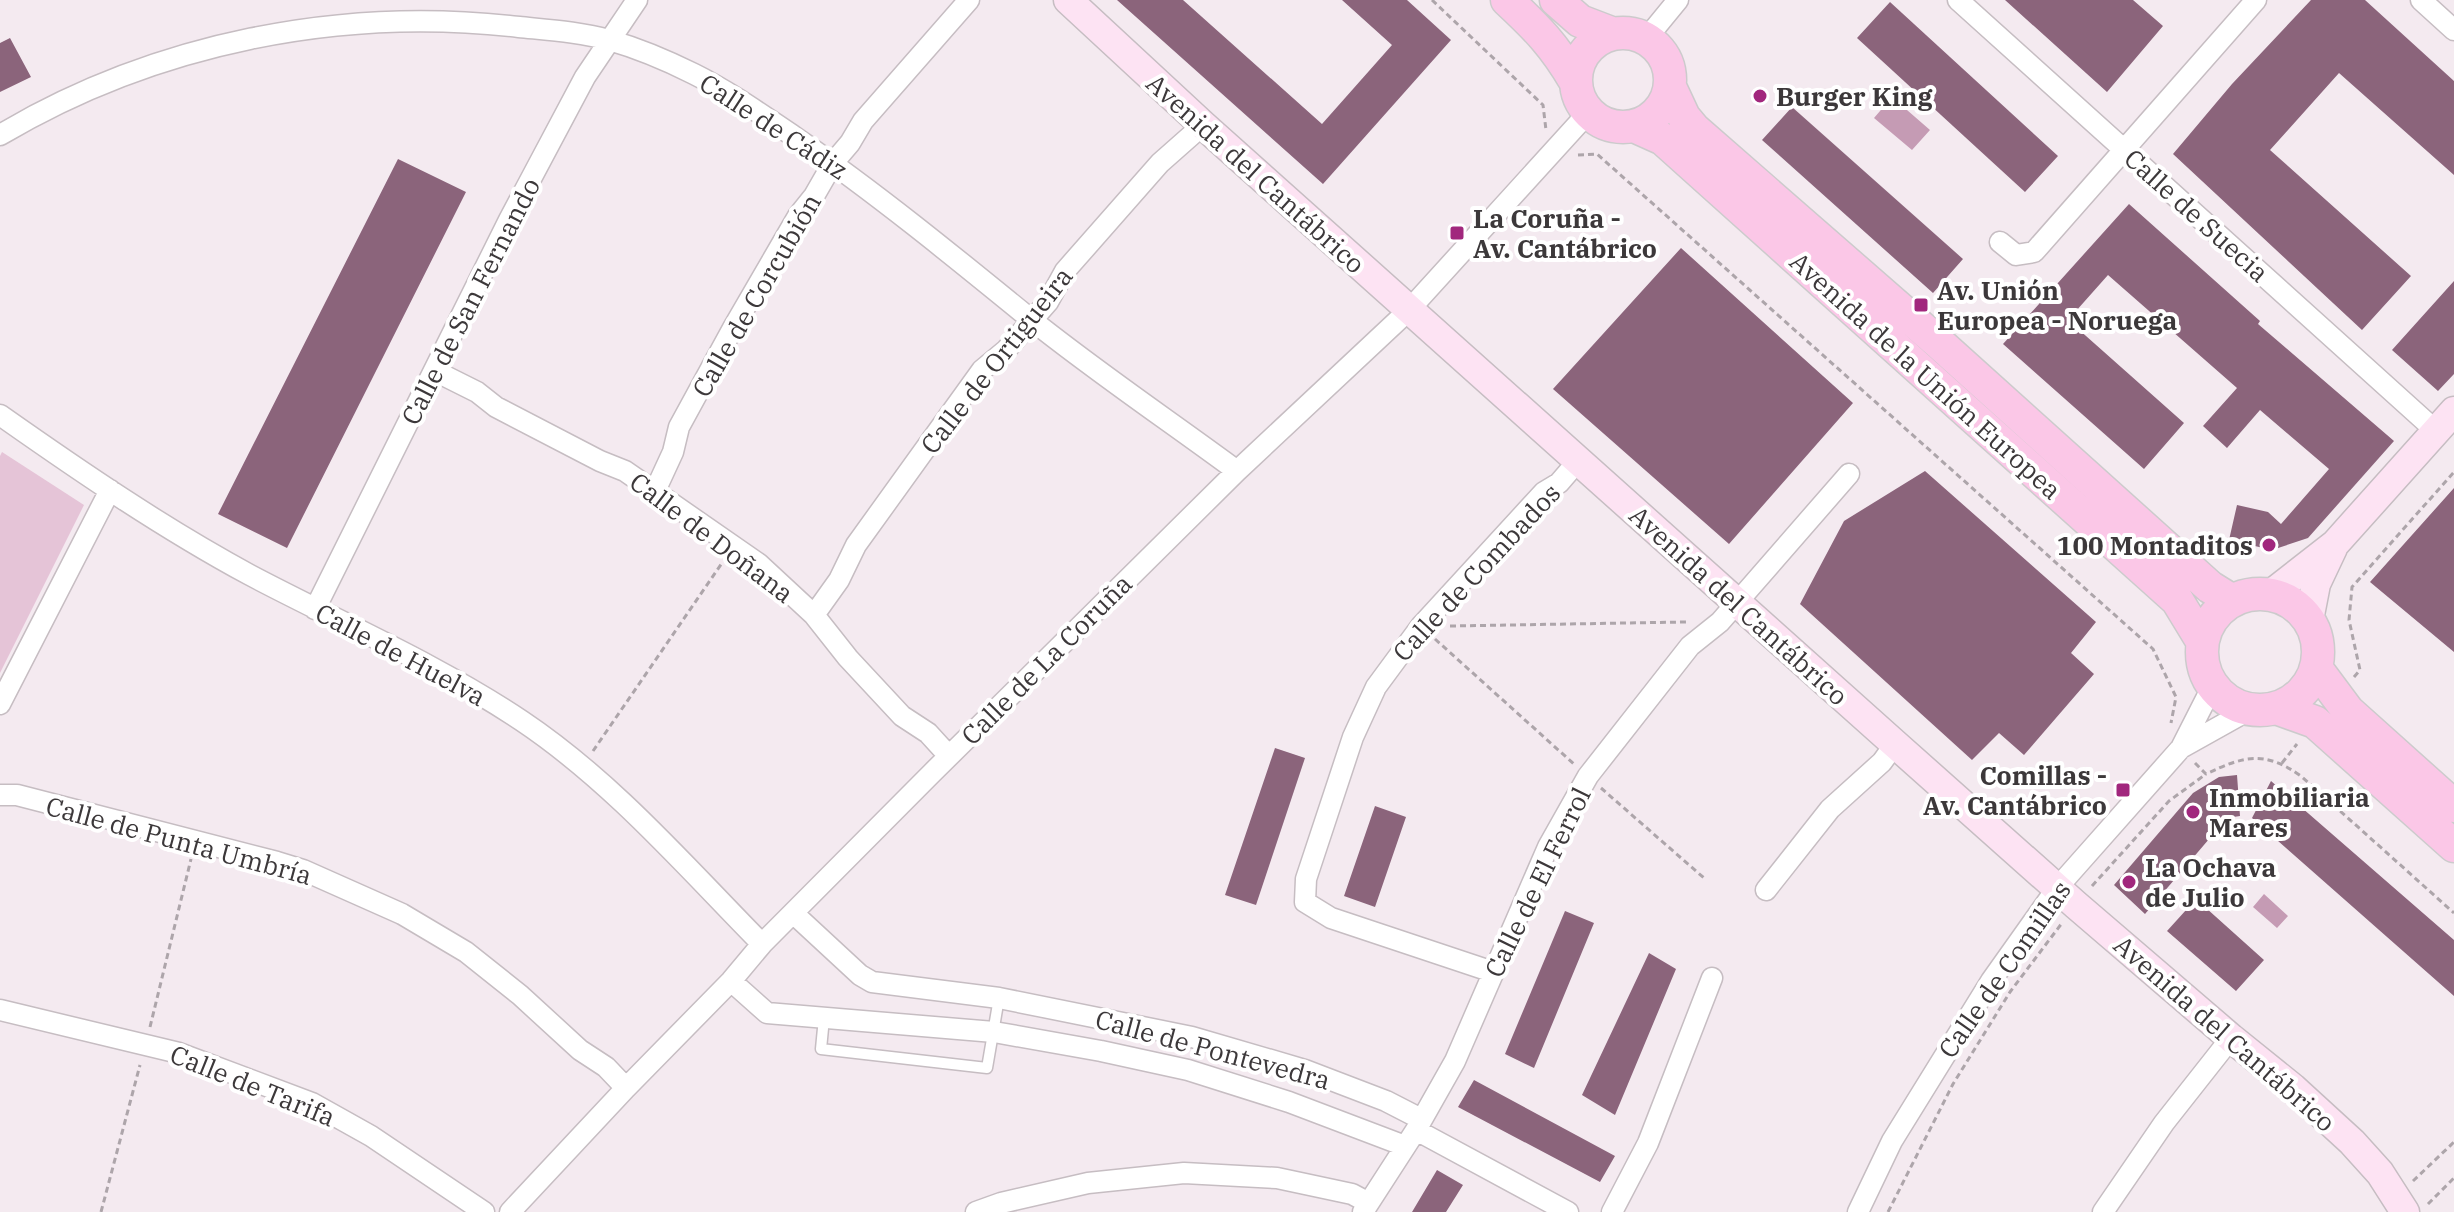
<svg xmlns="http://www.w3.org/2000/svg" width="2454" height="1212" viewBox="0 0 2454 1212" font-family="'IBM Plex Serif',serif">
	<rect width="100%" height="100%" fill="#f4eaf0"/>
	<path fill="#e5c4d7" d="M2 452 84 505 0 673V456Z"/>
	<path fill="#c59bb4" d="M1892 97 1930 130 1912 150 1874 118Z
		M2264 894 2288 916 2277 928 2253 907Z"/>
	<path fill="#8b647b" d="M1117 0H1183L1322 124 1392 45 1342 0H1407L1451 40 1323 184Z
		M2005 0H2133L2163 26 2107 92Z
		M2311 0H2365L2454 81V175L2339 73 2270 150 2411 276 2362 330 2173 154 2232 84Z
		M1890 2 2058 156 2025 192 1857 38Z
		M10 38 31 77 0 92V43Z
		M1792 107 1963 259 1933 293 1762 140Z
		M398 159 466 192 287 548 218 514Z
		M2129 204 2260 321 2258 324 2394 441 2308 538 2272 550 2229 540 2237 505 2268 512 2281 524 2329 469 2260 410 2227 448 2203 426 2237 388 2108 275 2068 320 2184 423 2144 469 2003 344Z
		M1681 248 1853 403 1729 544 1553 389Z
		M2454 281V374L2438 391 2392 350Z
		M1925 471 2096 622 2071 653 2094 674 2024 755 1999 733 1972 760 1800 604 1844 521Z
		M2454 488V652L2370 582Z
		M1275 748 1305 758 1256 905 1225 895Z
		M2237 775 2240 816 2227 818 2145 914 2114 885 2193 793 2219 777Z
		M2271 781 2454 940V996L2252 818Z
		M1375 806 1406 817 1375 907 1344 896Z
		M2196 899 2264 960 2236 991 2167 931Z
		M1565 911 1594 923 1534 1068 1505 1054Z
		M1649 953 1676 969 1615 1115 1582 1095Z
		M1474 1080 1615 1156 1600 1182 1458 1107Z
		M1437 1170 1463 1185 1446 1212H1412Z"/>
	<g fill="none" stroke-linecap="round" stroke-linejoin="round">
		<g stroke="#c6bdc2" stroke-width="13">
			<path id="lane" d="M824 1018 821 1049 987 1068 999 998"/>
		</g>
		<g stroke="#c6bdc2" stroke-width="23">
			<path id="street" d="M1958 0 2436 431
				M2421 0 2454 30
				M1646 39 1678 0
				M0 135C155 43 341 6 519 27 549 30 581 32 609 40 637 48 668 61 694 74 730 92 762 115 795 137 876 193 952 255 1028 317 1095 371 1168 420 1237 471
				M2000 242 2016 255 2034 252 2256 0
				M435 371 477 392 496 407 600 461 625 471 759 564 814 615 848 658 902 716 928 733 949 756
				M0 415C81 472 163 528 250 575 341 623 437 664 522 721 613 782 686 867 762 944
				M655 491 673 452 679 427 733 328 798 216 814 196 833 163 850 143 863 121 969 0
				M315 609 509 220 585 77 637 0
				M814 615 839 580 856 545 982 370 1006 350 1048 302 1065 271 1160 163 1203 125
				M0 704 110 490
				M2181 748 2249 710
				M0 795H17L277 862 303 870 402 914 466 952 520 995 580 1050 606 1067 626 1088
				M1766 890 1830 809 1882 762 1895 744
				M793 913 860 975 872 982 999 998 1192 1037 1305 1070 1386 1101 1421 1119
				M1493 972 1331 918 1305 902 1306 879 1353 737 1376 687 1421 626 1544 492 1559 483 1578 461
				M731 981 767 1013 994 1032 1101 1051 1188 1070 1289 1102 1405 1146
				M0 1010 179 1053 312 1103 371 1136 484 1212
				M1416 1130 1568 1212
				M510 1212 626 1088 731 981 762 944 932 773 1237 471 1409 310 1588 113
				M976 1212 1001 1203 1088 1183 1184 1173 1277 1178 1352 1194 1367 1202
				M1363 1212 1416 1130 1455 1061 1548 847 1588 776 1690 646 1720 622 1849 474
				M1612 1212 1648 1143 1712 978
				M1858 1212 1892 1141 1991 981 2057 888 2181 748 2212 687
				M2103 1212 2164 1123 2231 1038"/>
		</g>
		<g stroke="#c6bdc2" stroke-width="31">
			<path id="secondary" d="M1068 0 1203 125 1895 744 2076 905 2231 1038 2293 1088 2352 1142 2380 1173 2405 1212
				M2271 594 2335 544 2454 411
				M2309 620 2316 584 2333 548"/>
		</g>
		<g stroke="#cccbcc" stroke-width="35">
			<path id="primary" d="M1507 0C1537 28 1554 45 1575 81
				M1556 0 1580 21 1614 34
				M1576 80a47 47 0 1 1 94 0a47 47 0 1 1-94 0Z
				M1670 87 1684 117 1694 129 1939 343 2210 587 2231 600
				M1634 126 1663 139 2177 600 2202 641
				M2202 652a58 58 0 1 1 116 0a58 58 0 1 1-116 0Z
				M2316 668 2348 711 2454 806
				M2276 708 2315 722 2454 846"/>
		</g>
		<path stroke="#ada5aa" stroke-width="3" stroke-dasharray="6 4" stroke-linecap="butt" d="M1432 0 1543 105 1546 130
			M1578 155 1597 154 2153 649 2176 697 2171 723
			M1450 626 1686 622
			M1435 639 1575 765
			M2354 677 2360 670 2349 620 2352 587 2454 472
			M593 751 722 563
			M2195 763 2206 774C2244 756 2264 750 2301 776L2454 913
			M2282 763 2297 744
			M1601 788 1704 878
			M2092 886 2169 801 2206 774
			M150 1027 191 859
			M2413 1181 2454 1142
			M2428 1204 2454 1178
			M101 1212 140 1065
			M1888 1212 1953 1084 2010 992 2062 923"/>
		<use href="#lane" stroke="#fff" stroke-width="10"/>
		<use href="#street" stroke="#fff" stroke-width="20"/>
		<use href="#secondary" stroke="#fde3f3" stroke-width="28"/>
		<use href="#primary" stroke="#fbc7e7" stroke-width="32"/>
	</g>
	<g fill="#a1277d" stroke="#fff" stroke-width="3">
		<circle cx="1760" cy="96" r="8"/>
		<rect x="1449" y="225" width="16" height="16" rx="4"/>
		<rect x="1913" y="297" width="16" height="16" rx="4"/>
		<circle cx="2269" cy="545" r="8"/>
		<rect x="2115" y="782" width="16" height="16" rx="4"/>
		<circle cx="2193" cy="812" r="8"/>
		<circle cx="2129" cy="882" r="8"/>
	</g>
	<g text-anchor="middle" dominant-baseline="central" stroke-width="8" stroke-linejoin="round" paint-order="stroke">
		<g font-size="26" font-weight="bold" fill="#3c383a" stroke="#fff" text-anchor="start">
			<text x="1776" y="96">Burger King</text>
			<text x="1473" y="218">La Coruña -<tspan x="1473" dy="30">Av. Cantábrico</tspan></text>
			<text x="1937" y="290">Av. Unión<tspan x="1937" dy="30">Europea - Noruega</tspan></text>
			<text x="2253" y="545" text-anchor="end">100 Montaditos</text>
			<text x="2107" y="775" text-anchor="end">Comillas -<tspan x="2107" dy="30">Av. Cantábrico</tspan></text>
			<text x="2209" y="797">Inmobiliaria<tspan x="2209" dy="30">Mares</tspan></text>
			<text x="2145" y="867">La Ochava<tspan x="2145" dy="30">de Julio</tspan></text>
		</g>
		<g font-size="26" fill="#3c383a" stroke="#fff">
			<text transform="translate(774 126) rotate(33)">Calle de Cádiz</text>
			<text transform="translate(1256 173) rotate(42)">Avenida del Cantábrico</text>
			<text transform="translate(2197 215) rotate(42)">Calle de Suecia</text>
			<text transform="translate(756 295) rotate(-60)">Calle de Corcubión</text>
			<text transform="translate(470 301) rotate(-63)">Calle de San Fernando</text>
			<text transform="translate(996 360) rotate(-52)">Calle de Ortigueira</text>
			<text transform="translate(1926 375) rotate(42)">Avenida de la Unión Europea</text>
			<text transform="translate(712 537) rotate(37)">Calle de Doñana</text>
			<text transform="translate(1476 572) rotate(-47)">Calle de Combados</text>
			<text transform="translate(1739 605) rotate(42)">Avenida del Cantábrico</text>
			<text transform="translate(401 654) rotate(28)">Calle de Huelva</text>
			<text transform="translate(1046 659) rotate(-45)">Calle de La Coruña</text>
			<text transform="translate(179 840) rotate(15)">Calle de Punta Umbría</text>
			<text transform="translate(1537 882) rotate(-64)">Calle de El Ferrol</text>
			<text transform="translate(2004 969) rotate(-55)">Calle de Comillas</text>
			<text transform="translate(2225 1033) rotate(41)">Avenida del Cantábrico</text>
			<text transform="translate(1213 1049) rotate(15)">Calle de Pontevedra</text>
			<text transform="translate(253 1085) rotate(22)">Calle de Tarifa</text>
		</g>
	</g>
</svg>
